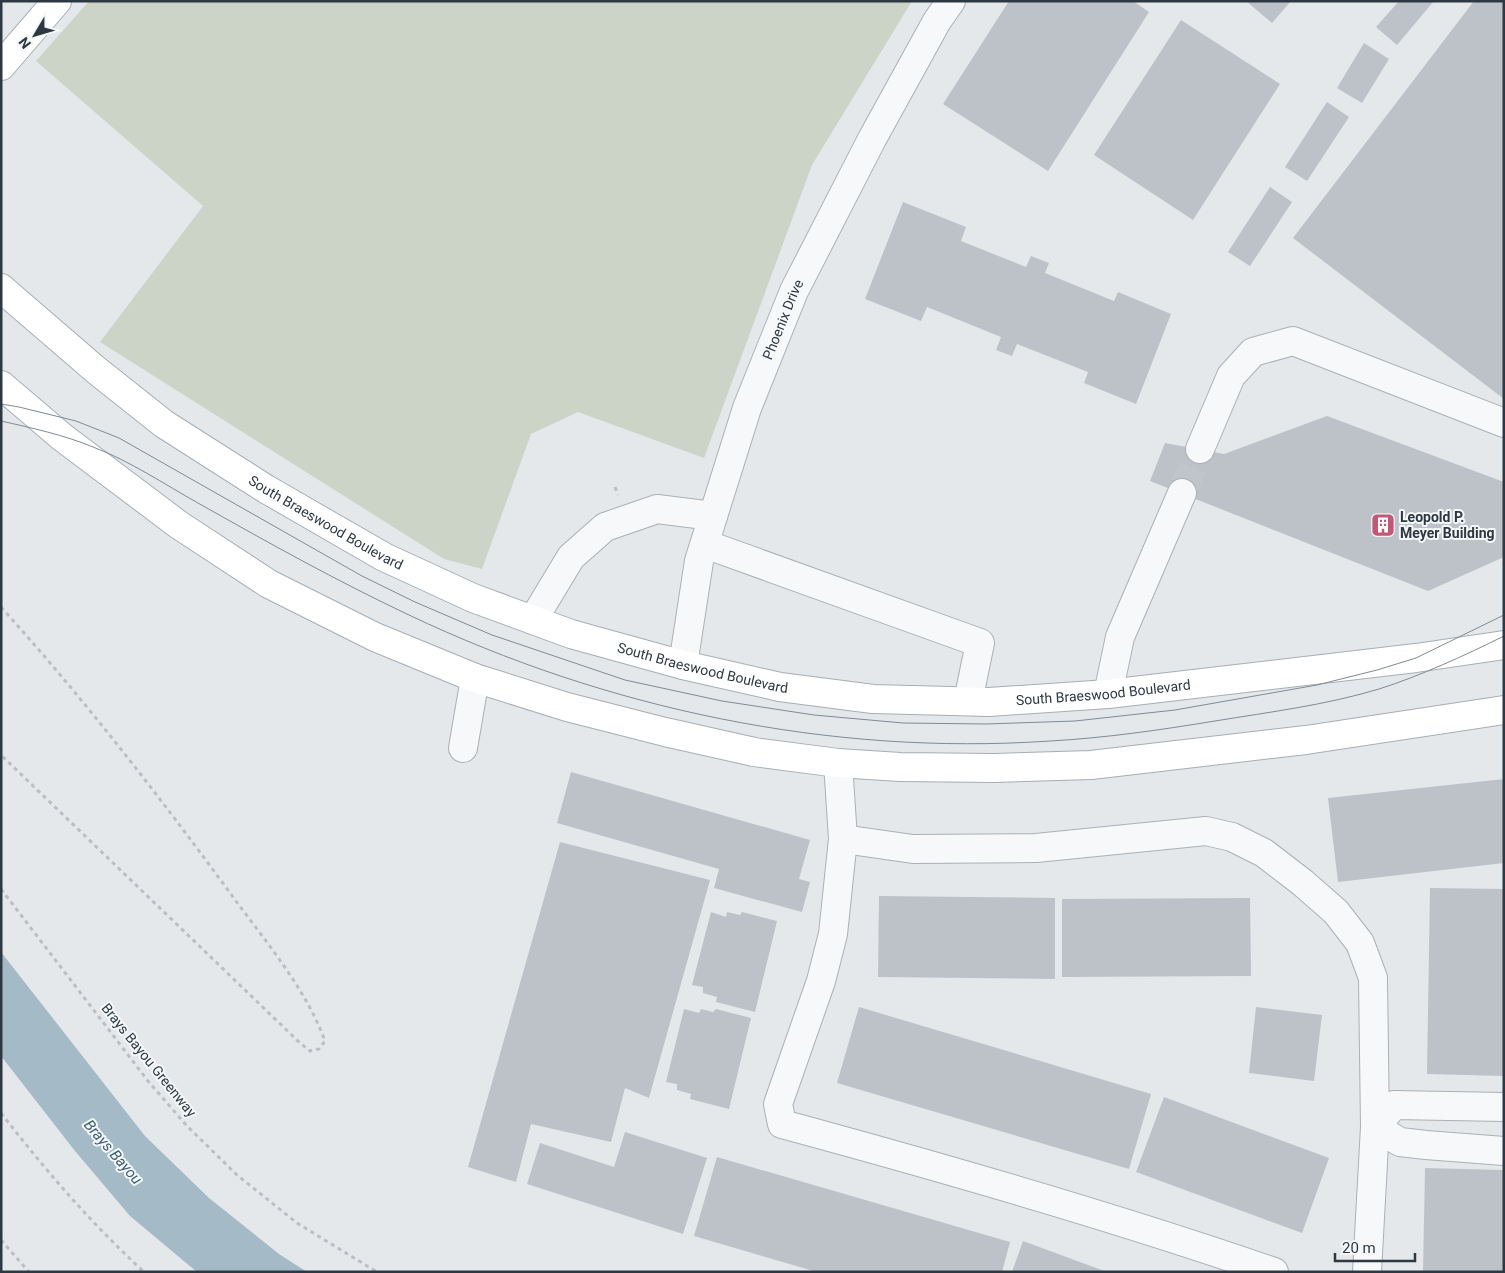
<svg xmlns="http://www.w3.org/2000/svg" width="1505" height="1273" viewBox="0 0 1505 1273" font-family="Roboto,sans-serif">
	<rect width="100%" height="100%" fill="#e5e8eb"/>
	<path fill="#ccd4c7" d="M89 1H912L812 165 704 458 578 412 531 434 482 569 444 559 100 342 203 206 36 61Z"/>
	<path fill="#a4bac7" d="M1 952 145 1136 209 1198 279 1254 307 1272H197L130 1216 75 1151 1 1056Z"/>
	<path fill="#bcc2c7" d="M1009 1H1133L1149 12 1048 171 943 104Z
		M1246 1H1291L1272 23Z
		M1399 1H1434L1397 45 1376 27Z
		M1474 1H1504V399L1293 238Z
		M1181 20 1280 84 1193 220 1094 155Z
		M1364 43 1389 59 1362 103 1337 88Z
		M1327 102 1349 117 1307 181 1285 167Z
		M1270 187 1292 202 1250 266 1228 252Z
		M903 202 966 227 961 241 1026 267 1031 256 1049 263 1045 273 1114 301 1118 292 1171 314 1136 404 1084 383 1088 372 1017 344 1012 356 996 350 1001 337 927 307 921 321 865 299Z
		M1327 416 1504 482V557L1428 591 1150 481 1165 443 1224 454Z
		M571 772 810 840 799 879 810 882 802 912 714 888 719 869 557 823Z
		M1504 779V863L1338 882 1328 798Z
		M560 842 710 880 649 1098 625 1088 611 1142 531 1124 516 1182 468 1167Z
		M1430 888 1504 889V1076L1427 1074Z
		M879 896 1055 898V979L878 977Z
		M1250 898 1251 976 1062 977V899Z
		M711 912 726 917 727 912 740 915 742 912 777 921 755 1012 716 1002 717 997 703 993V987L692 985Z
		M859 1007 1151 1094 1129 1169 837 1083Z
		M1256 1007 1322 1015 1314 1081 1249 1073Z
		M684 1009 699 1013 701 1009 713 1012 716 1009 751 1018 729 1109 690 1099 691 1094 677 1090V1084L666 1082Z
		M1164 1097 1329 1158 1302 1233 1136 1172Z
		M625 1132 707 1158 683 1234 527 1184 540 1143 614 1167Z
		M717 1157 1010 1242 1002 1272H817L694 1236Z
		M1425 1168 1504 1170V1272H1423Z
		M1023 1241 1107 1272H1012Z"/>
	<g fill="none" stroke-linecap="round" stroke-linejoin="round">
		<path stroke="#c0c5c9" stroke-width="28" stroke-dasharray="28 14" stroke-linecap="butt" d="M1182 493 1200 449"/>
		<g stroke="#aab0b5" stroke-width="30">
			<g id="minor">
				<path d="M1200 449 1231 376 1253 352 1293 341 1504 423"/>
				<path d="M705 544 980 643 968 701"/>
				<path d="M533 620 571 557 605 527 657 509 713 516"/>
				<path id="s1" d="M683 665 699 561 747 408 794 291 872 139 937 21 951 1"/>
				<path d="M1108 694 1120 637 1182 493"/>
				<path d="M463 748 475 678"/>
				<path d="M838 763 843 839 833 934 821 981 778 1104 782 1124C948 1169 1112 1216 1274 1272"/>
				<path d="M843 839 913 849 1036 848 1206 831 1232 837 1264 853 1303 883 1336 912 1360 943 1373 978 1375 1127 1367 1272"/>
				<path d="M1375 1127 1394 1105 1504 1107"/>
				<path d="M1375 1127 1400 1142 1426 1145 1504 1151"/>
			</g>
		</g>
		<g stroke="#a5aeb6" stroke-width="30">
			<g id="major">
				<path d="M1 66 57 1"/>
				<path id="s2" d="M1 288 96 370 164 424 266 489 384 557 473 598 571 634 683 665 780 687 873 699 989 702 1108 694 1416 658 1504 645"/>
				<path d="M1 385 62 437 179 525 269 584 375 637 475 678 567 707 665 732 754 752 838 763 900 767 994 768 1091 765 1306 740 1504 710"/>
			</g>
		</g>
		<path stroke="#bbbec3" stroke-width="3" stroke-dasharray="4 4" stroke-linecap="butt" d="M615 487 618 495
			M1 607C84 699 160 797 233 897 266 942 306 989 325 1041L319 1049 310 1051 300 1043 1 755
			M1 889 148 1081 187 1126 237 1175 297 1223 377 1272
			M1 1113C47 1172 89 1221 144 1272
			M1 1240 29 1272"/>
		<use href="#minor" stroke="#f7f8fa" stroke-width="28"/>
		<use href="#major" stroke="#fff" stroke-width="28"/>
		<path stroke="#808a93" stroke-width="1" d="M1 404 19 407 76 421 119 438 362 576 415 602 492 635 625 680 722 701 814 715 903 723 986 724 1075 721 1175 710 1317 685 1377 670 1416 658 1504 615
			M1 421C32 428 64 435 93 447 130 461 164 484 198 503 267 542 337 581 409 615 607 709 830 756 1050 741 1105 738 1160 730 1215 721 1270 712 1326 705 1379 689 1420 676 1466 655 1504 636"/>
	</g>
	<defs>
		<g id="building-square" transform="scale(1.25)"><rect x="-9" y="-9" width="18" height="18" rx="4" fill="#c35776" stroke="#f4f7f8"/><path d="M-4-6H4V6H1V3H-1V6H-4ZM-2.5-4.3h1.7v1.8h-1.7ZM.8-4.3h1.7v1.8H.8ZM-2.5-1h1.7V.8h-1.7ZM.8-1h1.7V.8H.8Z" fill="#fff"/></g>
	</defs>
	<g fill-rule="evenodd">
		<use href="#building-square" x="1383" y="525"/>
	</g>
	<g text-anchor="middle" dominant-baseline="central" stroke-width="4" stroke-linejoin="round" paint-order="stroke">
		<g font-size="14" fill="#2e3842" stroke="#f4f7f8">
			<text stroke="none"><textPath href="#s1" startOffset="361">Phoenix Drive</textPath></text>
			<text stroke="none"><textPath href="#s2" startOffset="402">South Braeswood Boulevard</textPath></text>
			<text stroke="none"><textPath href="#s2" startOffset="808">South Braeswood Boulevard</textPath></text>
			<text stroke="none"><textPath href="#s2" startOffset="1212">South Braeswood Boulevard</textPath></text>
			<text transform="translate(149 1060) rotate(51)">Brays Bayou Greenway</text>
		</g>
		<g font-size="14" font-weight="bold" fill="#2e3842" stroke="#f4f7f8" text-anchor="start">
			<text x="1400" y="517">Leopold P.<tspan x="1400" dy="16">Meyer Building</tspan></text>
		</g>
		<g font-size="15" font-style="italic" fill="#3b5c73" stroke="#f4f7f8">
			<text transform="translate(113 1152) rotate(49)">Brays Bayou</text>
		</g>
	</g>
	<rect width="1505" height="1273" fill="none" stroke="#2e3842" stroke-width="5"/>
	<g transform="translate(35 35) rotate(232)" stroke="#f4f7f8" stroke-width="4" paint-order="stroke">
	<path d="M0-4L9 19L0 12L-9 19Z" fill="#2e3842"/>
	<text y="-8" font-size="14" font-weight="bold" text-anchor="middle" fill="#2e3842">N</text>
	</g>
	<path d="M1335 1253v8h80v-8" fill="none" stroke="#2e3842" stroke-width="2.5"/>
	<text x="1342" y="1253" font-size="15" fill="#2e3842" stroke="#f4f7f8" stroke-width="4" paint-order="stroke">20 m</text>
</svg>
